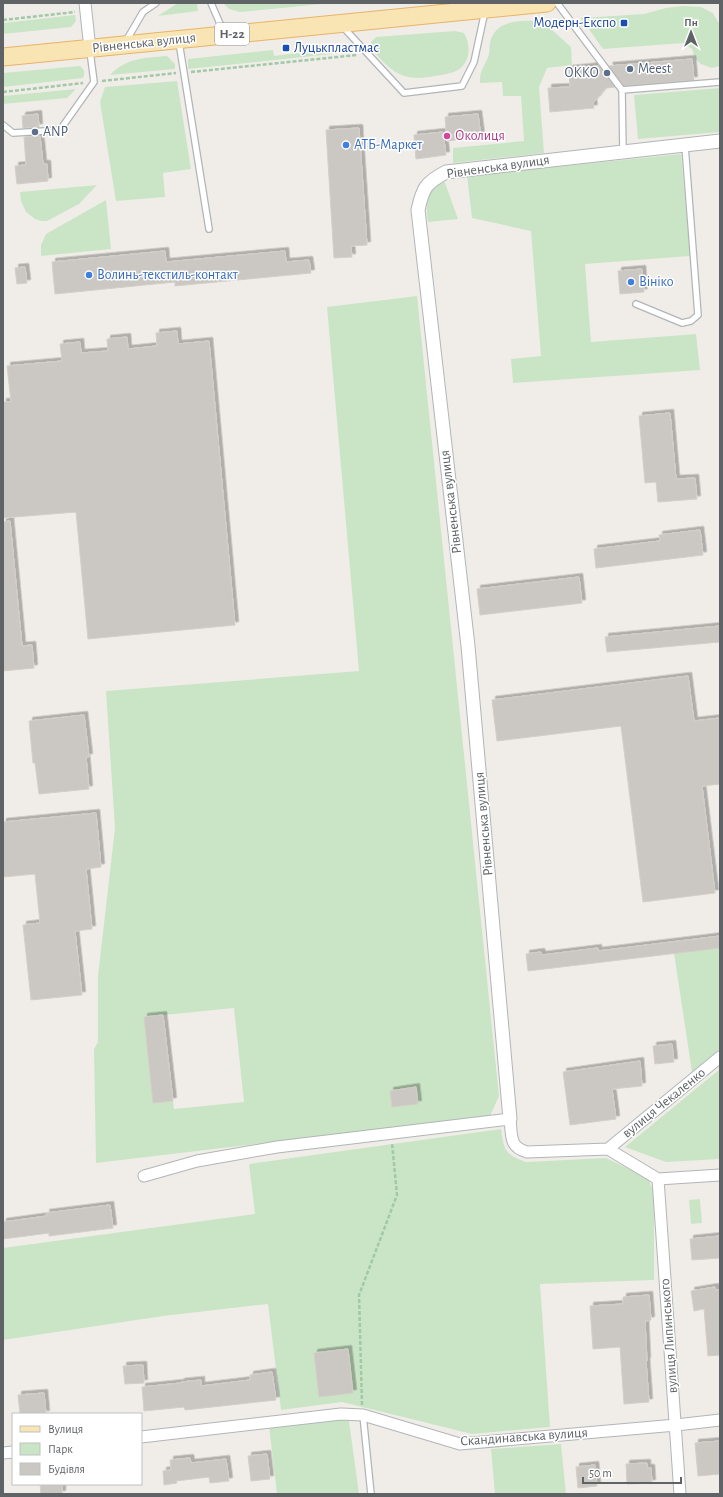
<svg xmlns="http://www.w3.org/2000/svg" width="723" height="1497" viewBox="0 0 723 1497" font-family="'Alegreya Sans',sans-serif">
	<defs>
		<filter id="shadow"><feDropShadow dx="3.5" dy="-3.5" stdDeviation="0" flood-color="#0004"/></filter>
	</defs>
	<rect width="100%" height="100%" fill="#f0ede8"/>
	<path fill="#cae5c6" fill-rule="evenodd" d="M178 3 197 4 198 11 158 16Z
		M223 3H332L240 12 229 9Z
		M683 6 701 7 713 13 720 25V66L712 68 701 64 696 60 692 49 683 43 603 49 581 18 644 14 666 8Z
		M75 15 76 21 71 27 3 34V23Z
		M542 21 571 47 572 65 547 68 539 87 544 153 453 163V148L524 141 521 96H503L502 82 480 83C479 70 486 65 489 54 490 49 489 44 491 39 499 18 524 21 542 21Z
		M455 31 464 33C472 47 470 66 454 72 448 74 441 75 435 76 425 78 415 79 404 76 392 72 376 57 371 45V42L376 37Z
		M331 45 332 54 188 69V59L273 50 274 56 306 52V48Z
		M167 56 175 64V69L110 75C126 58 144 58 167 56Z
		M80 66C85 70 85 73 83 78L3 87V73Z
		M177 81 191 169 163 173 165 197 116 201 100 102 105 87Z
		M720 88V132L638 139 634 95Z
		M76 89 67 98 3 104V96Z
		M681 154 690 256 585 264 591 342 696 334 700 370 513 383 511 359 541 356 531 231 472 218 467 176Z
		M444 180 458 219 428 222C425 202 426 192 444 180Z
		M97 185 79 204 47 221H41L35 219 26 212 21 201 20 192Z
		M106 200 111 249 41 256V245L46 234Z
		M417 296 499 1096 490 1116 96 1163 94 1049 98 1042V976L115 828 106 691 359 671 327 307ZM234 1008 244 1102 174 1109 173 1101 153 1103 144 1017Z
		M720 948V1049L692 1072 674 953Z
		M720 1069V1159L666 1162 625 1147Z
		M501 1129C504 1150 505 1155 526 1162L606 1158 648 1178 654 1193V1280L540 1284 550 1427 472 1434 342 1402 281 1410 268 1304 163 1316 3 1340V1248L255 1214 249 1164Z
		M700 1199 702 1223 691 1224 689 1200Z
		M341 1419 349 1421 359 1494H277L269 1426Z
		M561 1444 566 1494H495L491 1449Z"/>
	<path fill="#cbc8c4" stroke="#d4cec6" filter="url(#shadow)" d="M692 59 694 80 624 86 609 66Z
		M599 66 615 87 606 88 593 103 594 108 550 112 548 88 570 87 569 69Z
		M38 114 39 127 23 128 22 116Z
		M478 114 481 137 447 141 445 117Z
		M359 128 367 245 351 246 352 257 334 258 326 130Z
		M443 132 446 155 416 159 414 135Z
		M40 136 43 164H47L48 181 17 184 15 166 26 165 24 137Z
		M165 251 166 262 285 251 286 262 309 260 311 273 175 286V282L55 294 52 262Z
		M25 267 27 283 17 284 15 268Z
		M642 269 644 292 620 294 618 271Z
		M177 331 178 344 209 341 235 625 88 639 76 512 3 518V402H11L7 366 62 361 60 344 80 342 81 353 108 351 107 339 127 337 128 349 157 346 156 333Z
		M670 413 676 479 695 478 697 499 658 502 656 482 645 483 639 416Z
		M10 521 22 646 32 645 34 668 3 671V522Z
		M700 530 703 555 596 568 594 549 660 541 659 535Z
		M579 577 582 603 480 615 477 589Z
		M720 626V642L607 652 605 637Z
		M688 676 694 721 720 718V784L702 786 715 893 643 902 621 726 497 741 492 700Z
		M84 715 89 757H86L89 789 39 794 35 763H33L29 721Z
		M96 813 101 867 86 869 92 929 75 931 82 995 31 1000 23 925 40 923 35 874 3 877V822Z
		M720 936V948L528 971 526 954 541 952 542 955 598 948V951Z
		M163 1015 173 1101 153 1103 144 1017Z
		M672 1044 674 1062 655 1064 653 1046Z
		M640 1061 642 1086 612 1089 616 1119 570 1125 563 1072Z
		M416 1087 418 1104 392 1107 390 1091Z
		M110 1205 113 1228 49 1236V1233L3 1239V1222L47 1216 46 1213Z
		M720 1236V1258L692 1260 690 1239Z
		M715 1287 716 1290H720V1355L708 1356 704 1309 694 1311 691 1291Z
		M649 1295 651 1320 645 1321 647 1361H646L649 1402 624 1404 620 1347 593 1349 590 1306 623 1304V1297Z
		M348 1349 353 1393 319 1397 314 1353Z
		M143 1365 144 1383 125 1384 123 1366Z
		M272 1372 276 1400 185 1410 184 1407 144 1411 142 1387 181 1383V1382L201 1380V1386L250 1380V1375Z
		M44 1393 46 1414H20L18 1395Z
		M720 1441V1474L698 1476 695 1443Z
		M267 1454 270 1479 251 1481 248 1456Z
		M190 1458 191 1463 226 1459 229 1481 210 1483 209 1477 176 1481 177 1483 164 1485 163 1471 171 1470 170 1460Z
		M647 1463V1468H651L652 1483 627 1484 626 1464Z
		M595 1465 597 1486 578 1488 576 1467Z
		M40 1484H62V1494H41Z"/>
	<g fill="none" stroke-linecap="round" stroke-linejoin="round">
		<g stroke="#b2b5b8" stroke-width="8">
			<path id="service" d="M211 3 224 33
				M557 3 622 90 720 82
				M343 27 404 93 462 86 474 62 485 11
				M126 41 143 12 156 3
				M179 42 209 229
				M622 90 623 152
				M3 125 13 133 60 130 94 82 90 51
				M636 304 682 323 691 321 698 315 685 146
				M363 1415 371 1494"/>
		</g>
		<g stroke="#b2b5b8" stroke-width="13">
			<path id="minor" d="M85 3 90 49
				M608 1149 720 1057
				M144 1176 197 1161 277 1147 510 1119C512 1136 509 1147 527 1152L608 1149 658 1179
				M658 1179 680 1494
				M658 1179 720 1175
				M141 1437 341 1414 363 1415 460 1444 676 1425 720 1420
				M3 1453 13 1452"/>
		</g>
		<g stroke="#b2b5b8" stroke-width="15">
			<path id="tertiary" d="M510 1119 468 646 418 210C423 187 426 183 446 172L720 141"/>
		</g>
		<g stroke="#e8b368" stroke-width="19">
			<path id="primary" d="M3 57 547 3"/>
		</g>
		<path stroke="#a1c8a7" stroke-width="2.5" stroke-dasharray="4 2" stroke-linecap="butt" d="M3 20 75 12
			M191 72 357 55
			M102 81 176 73
			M3 92 83 83
			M362 1405 359 1295 397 1195 392 1143"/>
		<use href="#service" stroke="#fff" stroke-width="5.5"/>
		<use href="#minor" stroke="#fff" stroke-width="11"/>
		<use href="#tertiary" stroke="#fff" stroke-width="13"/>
		<use href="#primary" stroke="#f9e4b3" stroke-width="17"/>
	</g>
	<g fill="#1a4fb4" stroke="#fff" stroke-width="1.5">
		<rect x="620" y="19" width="8" height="8" rx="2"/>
		<rect x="282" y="44" width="8" height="8" rx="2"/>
	</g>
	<g fill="#5c6f8a" stroke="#fff" stroke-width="1.5">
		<circle cx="630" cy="69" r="4"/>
		<circle cx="607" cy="73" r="4"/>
		<circle cx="35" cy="132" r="4"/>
	</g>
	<circle fill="#d1479c" stroke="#fff" stroke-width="1.5" cx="447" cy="136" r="4"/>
	<g fill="#3f7fe0" stroke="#fff" stroke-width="1.5">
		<circle cx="346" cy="145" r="4"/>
		<circle cx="89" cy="275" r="4"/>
		<circle cx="631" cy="282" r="4"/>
	</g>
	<g text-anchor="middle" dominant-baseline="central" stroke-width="3" stroke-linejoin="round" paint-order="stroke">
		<rect fill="#fff" stroke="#8f9294" stroke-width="1" x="215" y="23" width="34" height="22" rx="3"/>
		<g font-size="13" font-weight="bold" fill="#5f6366">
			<text x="232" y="34">Н-22</text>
		</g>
		<g font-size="14" fill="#164399" stroke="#fff" text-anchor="end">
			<text x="616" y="23">Модерн-Експо</text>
			<text x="294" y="48" text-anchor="start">Луцькпластмас</text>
		</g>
		<g font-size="14" fill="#5f6366" stroke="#fff">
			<text transform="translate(144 43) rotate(-6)">Рівненська вулиця</text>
			<text transform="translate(498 167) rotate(-8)">Рівненська вулиця</text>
			<text transform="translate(451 502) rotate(-97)">Рівненська вулиця</text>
			<text transform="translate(484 824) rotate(-95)">Рівненська вулиця</text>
			<text transform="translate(664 1103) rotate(-39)">вулиця Чекаленко</text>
			<text transform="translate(669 1336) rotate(-94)">вулиця Липинського</text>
			<text transform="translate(524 1437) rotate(-4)">Скандинавська вулиця</text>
		</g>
		<g font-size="14" fill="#4e5e75" stroke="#fff" text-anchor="start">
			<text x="638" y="69">Meest</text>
			<text x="599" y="73" text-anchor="end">ОККО</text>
			<text x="43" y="132">ANP</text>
		</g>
		<g font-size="14" fill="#b23c85" stroke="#fff" text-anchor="start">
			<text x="455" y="136">Околиця</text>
		</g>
		<g font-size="14" fill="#366cbe" stroke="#fff" text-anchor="start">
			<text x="354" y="145">АТБ-Маркет</text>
			<text x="97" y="275">Волинь-текстиль-контакт</text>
			<text x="639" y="282">Вініко</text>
		</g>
	</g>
	<rect width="723" height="1497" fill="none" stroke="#5f6366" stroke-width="8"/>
	<rect x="12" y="1413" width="130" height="72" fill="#ffffff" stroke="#bfc1c2"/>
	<rect x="20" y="1426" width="20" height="6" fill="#f9e4b3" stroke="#bfc1c2"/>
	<text x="48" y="1433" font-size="12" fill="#5f6366">Вулиця</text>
	<rect x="20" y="1443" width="20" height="12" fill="#cae5c6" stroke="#bfc1c2"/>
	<text x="48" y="1453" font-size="12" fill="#5f6366">Парк</text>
	<rect x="20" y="1463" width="20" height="12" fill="#cbc8c4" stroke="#bfc1c2"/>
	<text x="48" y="1473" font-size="12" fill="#5f6366">Будівля</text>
	<g transform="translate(691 32)" stroke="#ffffff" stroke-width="3" paint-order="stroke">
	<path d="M0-3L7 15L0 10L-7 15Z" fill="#5f6366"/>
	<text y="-6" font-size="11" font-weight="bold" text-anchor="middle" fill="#5f6366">Пн</text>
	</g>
	<path d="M583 1477v6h98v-6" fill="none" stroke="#5f6366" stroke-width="2"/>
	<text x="589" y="1477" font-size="12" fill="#5f6366" stroke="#ffffff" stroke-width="3" paint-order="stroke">50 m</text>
</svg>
